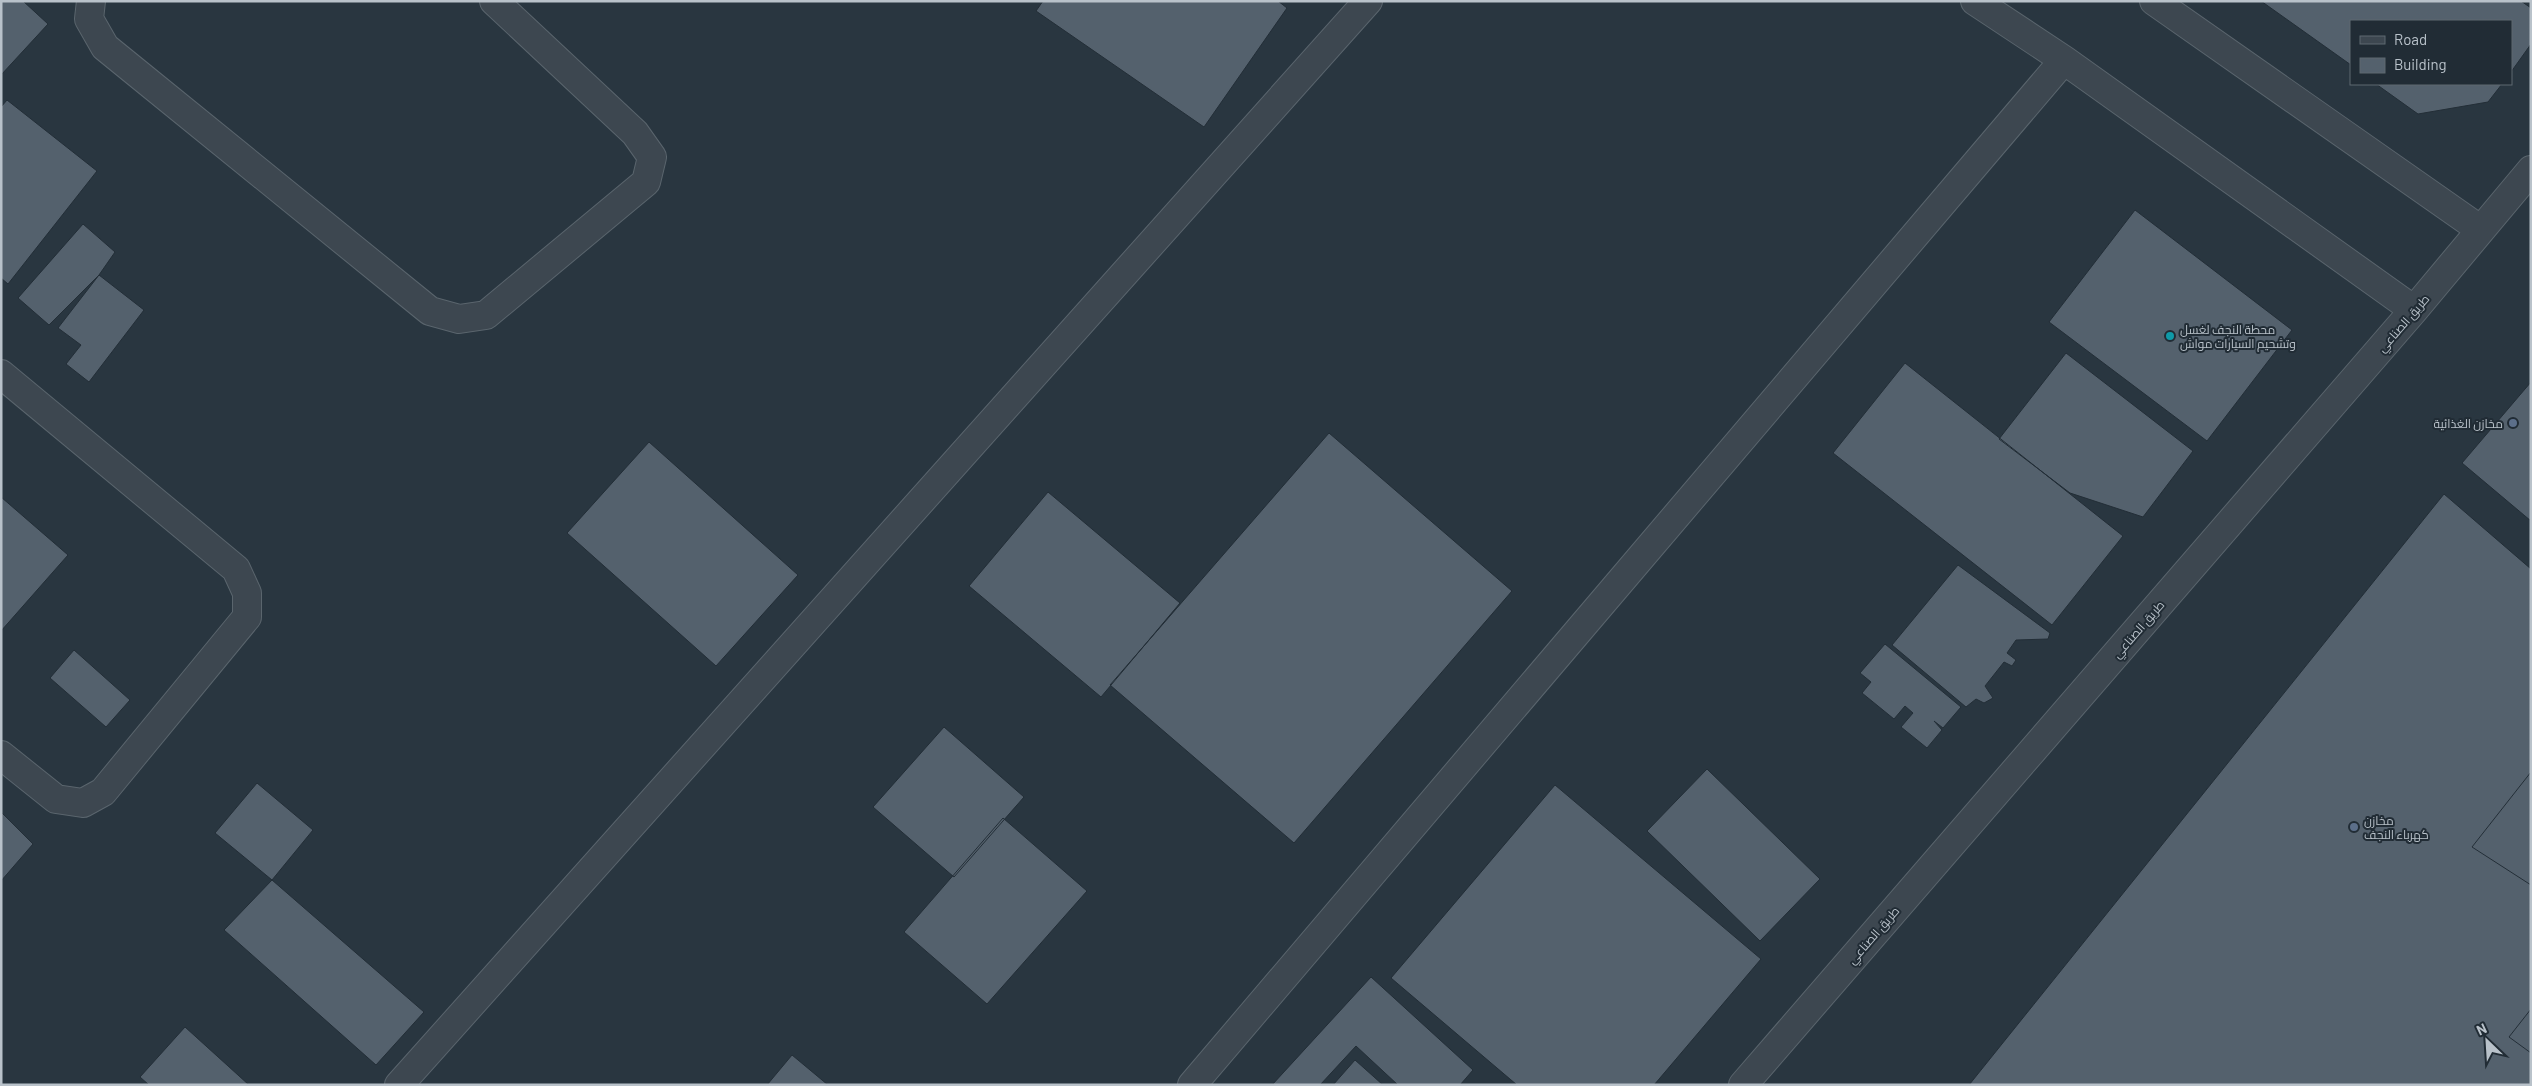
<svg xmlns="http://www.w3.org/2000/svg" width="2532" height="1086" viewBox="0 0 2532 1086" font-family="Barlow,Cairo,sans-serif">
	<rect width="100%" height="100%" fill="#293640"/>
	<path fill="#54616d" stroke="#232e37" d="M1 1H23L48 24 1 75Z
		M1043 1H1278L1287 8 1204 127 1036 11Z
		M2261 1H2521L2531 8V44L2511 72V21H2351V65Z
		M2376 84H2502L2488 102 2418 114Z
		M7 100 97 171 8 284 1 278V107Z
		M2135 210 2292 330 2207 441 2049 322Z
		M83 224 115 252 99 275 49 325 18 298Z
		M99 275 144 310 89 382 66 364 81 345 58 328Z
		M2066 353 2193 451 2143 517 2070 493 1999 439Z
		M1905 363 2123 536 2052 625 1833 453Z
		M2531 382V521L2462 463Z
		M1329 433 1512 591 1294 843 1110 685Z
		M649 442 798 575 716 666 567 533Z
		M1048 492 1180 603 1101 697 969 586Z
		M2444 494 2531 569V1085H1969Z
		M1 497 68 555 1 631Z
		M1958 565 2050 633 2048 639 2016 640 2007 653 2016 660 2012 666 2004 662 1985 686 1993 698 1984 703 1976 699 1966 707 1892 645Z
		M1885 644 1961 707 1943 728 1934 721 1942 730 1927 748 1901 727 1913 713 1905 706 1894 719 1862 693 1871 682 1860 673Z
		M74 650 130 700 106 727 50 678Z
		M944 727 1024 797 954 877 873 807Z
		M1707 769 1820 879 1760 941 1647 831Z
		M2531 772V885L2472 847Z
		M257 783 313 830 272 880 215 833Z
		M1555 785 1761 959 1654 1085H1517L1391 978Z
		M1 812 33 844 1 881Z
		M1003 818 1087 891 987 1004 904 932Z
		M272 880 424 1012 376 1065 224 930Z
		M1371 977 1473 1070 1460 1085H1398L1356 1046 1320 1085H1272Z
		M2531 1009V1053L2509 1037Z
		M185 1027 249 1085H149L140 1077Z
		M792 1055 828 1085H767Z
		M1355 1060 1383 1085H1333Z"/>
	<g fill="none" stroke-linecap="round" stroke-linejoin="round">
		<g stroke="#5a656d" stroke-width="30">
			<path id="minor" d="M91 1 89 19 105 47 430 311 459 319 486 315 646 182 652 157 635 133 494 1
				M1975 1 2064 60 2414 310
				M2154 1 2481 230
				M1 374 236 569 247 593V617L103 792 83 803 56 799 1 755
				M399 1085 1368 1
				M1192 1085 2064 60
				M1743 1085 2414 310 2531 170"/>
		</g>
		<use href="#minor" stroke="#3d4750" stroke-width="28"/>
	</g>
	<circle fill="#0f9aa8" stroke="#212c35" stroke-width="2" cx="2170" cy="336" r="5"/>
	<g fill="#5c6f8a" stroke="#212c35" stroke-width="2">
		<circle cx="2513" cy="423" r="5"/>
		<circle cx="2354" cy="827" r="5"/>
	</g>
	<g text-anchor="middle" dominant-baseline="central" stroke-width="4" stroke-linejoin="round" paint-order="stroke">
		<g font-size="12" fill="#b9c2ca" stroke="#212c35">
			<text transform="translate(2403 323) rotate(-49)">طريق الصناعي</text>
			<text transform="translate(2138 629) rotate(-49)">طريق الصناعي</text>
			<text transform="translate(1873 935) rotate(-49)">طريق الصناعي</text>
		</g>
		<g font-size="12" fill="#b9c2ca" stroke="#212c35" text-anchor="start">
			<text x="2180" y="329">محطة النجف لغسل<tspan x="2180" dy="14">وتشحيم السيارات مواش</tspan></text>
			<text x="2503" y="423" text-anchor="end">مخازن الغذائية</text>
			<text x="2364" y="820">مخازن<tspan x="2364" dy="14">كهرباء النجف</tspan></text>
		</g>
	</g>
	<rect width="2532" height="1086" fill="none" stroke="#b9c2ca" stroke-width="5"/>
	<rect x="2350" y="20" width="162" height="65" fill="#212c35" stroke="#5e6871"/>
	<rect x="2360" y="36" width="25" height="8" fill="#3d4750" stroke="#5e6871"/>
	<text x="2394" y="45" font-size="15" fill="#b9c2ca">Road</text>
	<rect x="2360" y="58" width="25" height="15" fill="#54616d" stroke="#5e6871"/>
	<text x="2394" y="70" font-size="15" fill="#b9c2ca">Building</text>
	<g transform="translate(2487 1041) rotate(335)" stroke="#212c35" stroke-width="4" paint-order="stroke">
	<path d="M0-4L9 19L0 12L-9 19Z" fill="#b9c2ca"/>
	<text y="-8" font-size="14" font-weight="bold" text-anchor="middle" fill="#b9c2ca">N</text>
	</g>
</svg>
